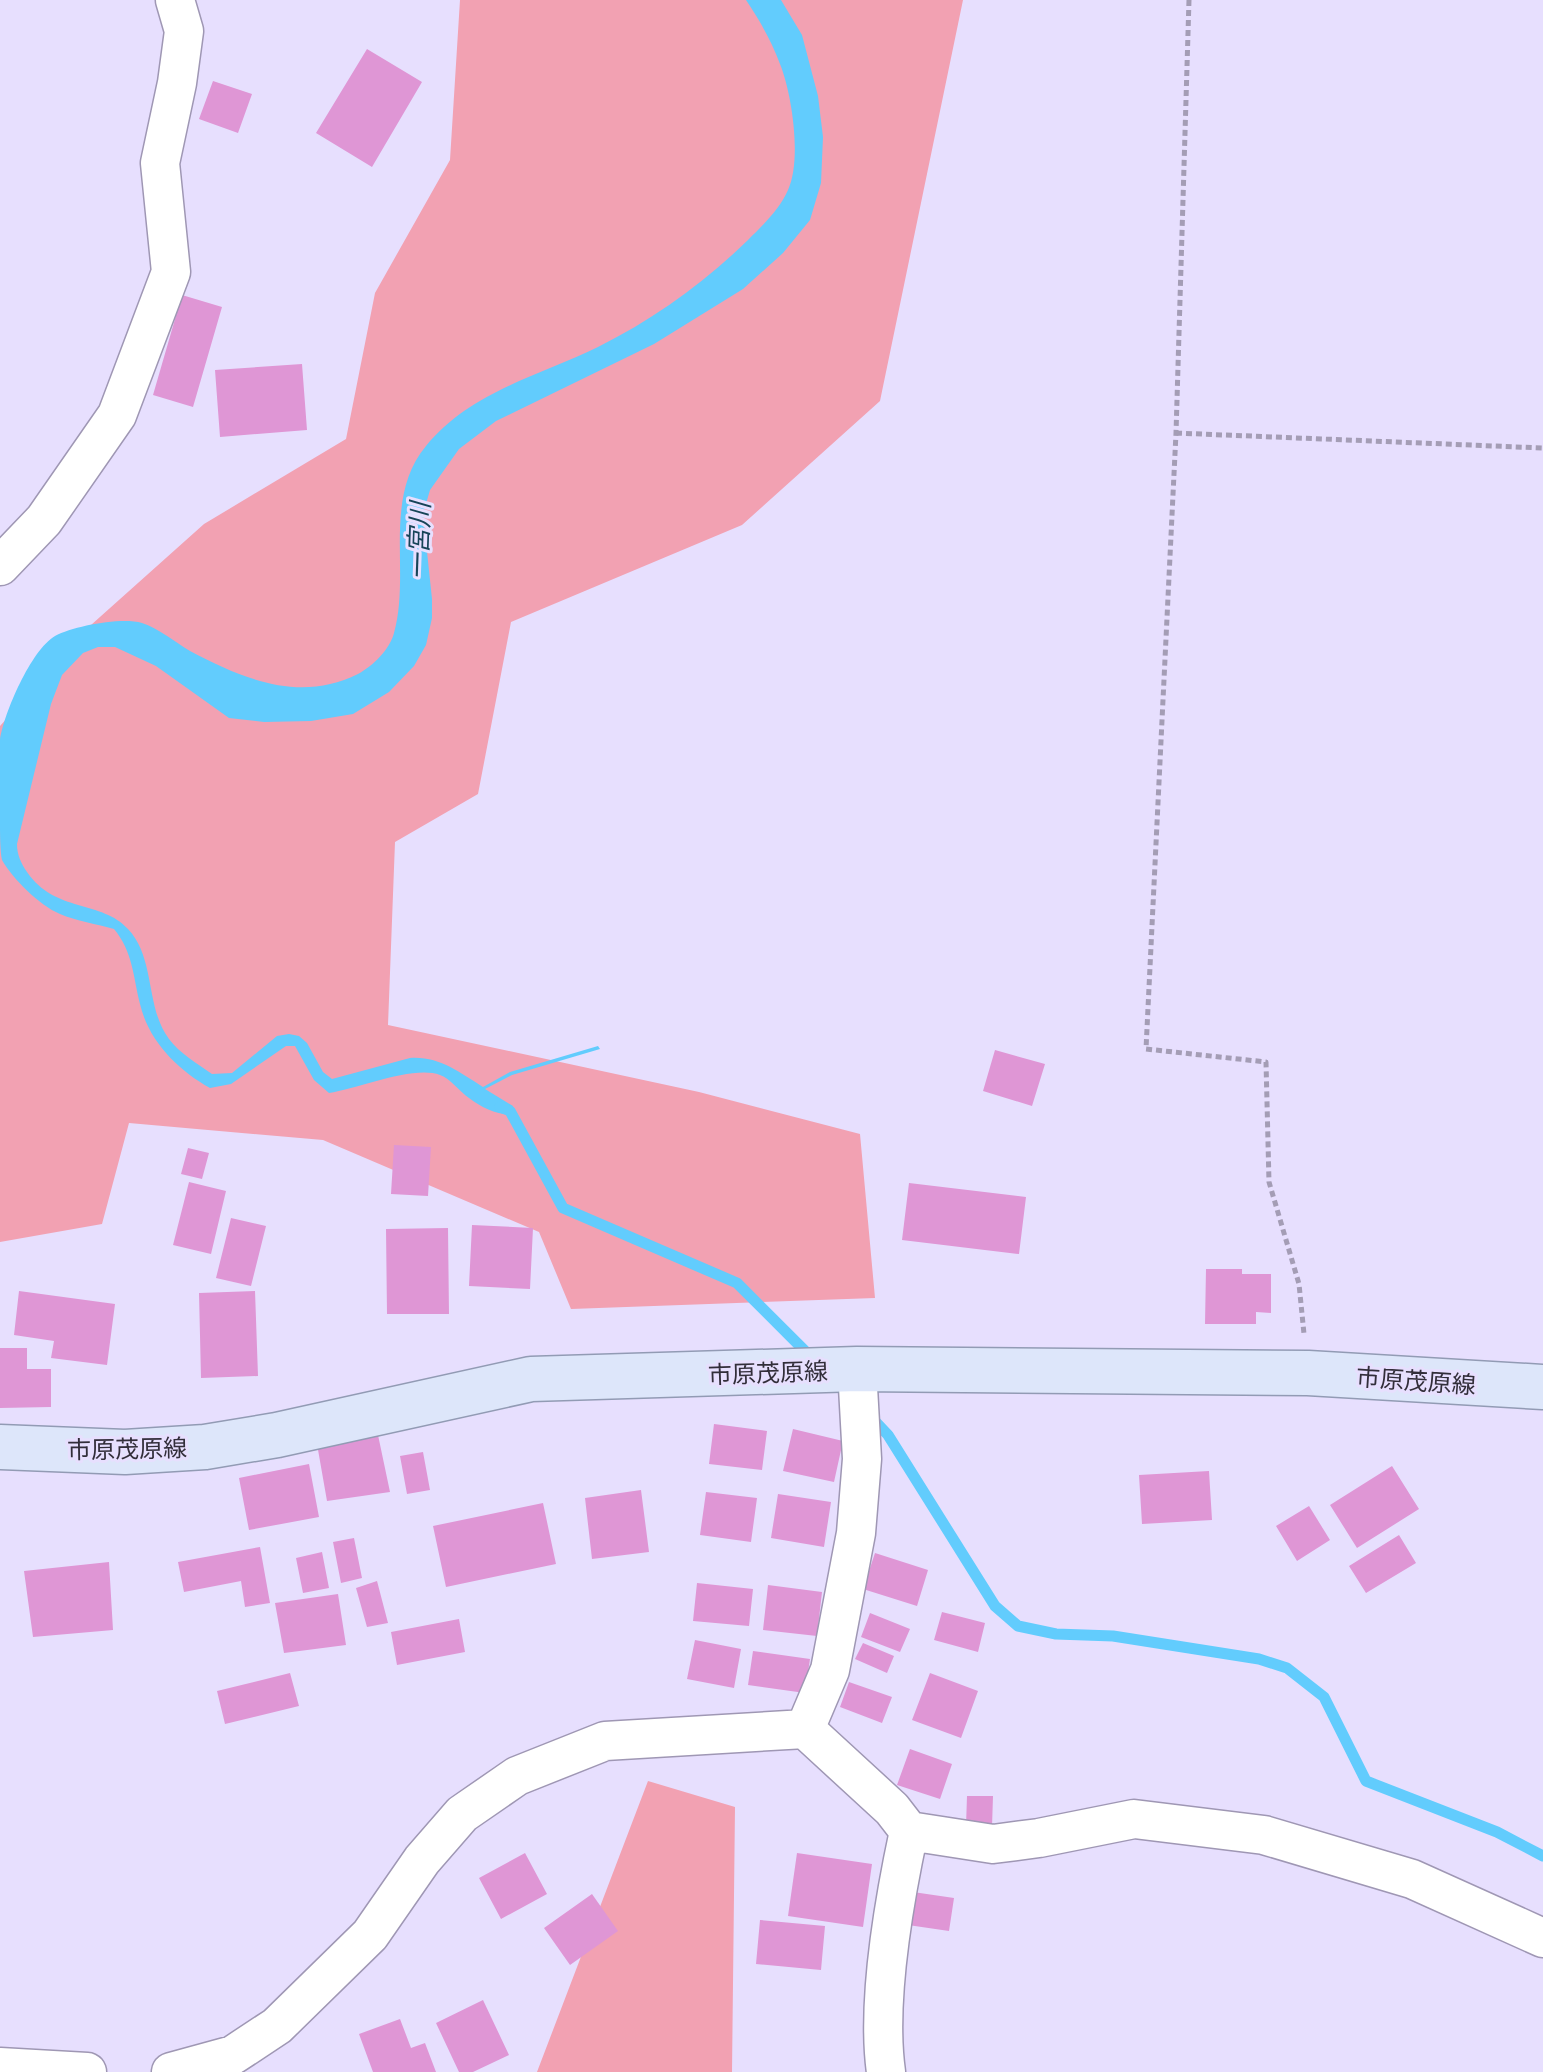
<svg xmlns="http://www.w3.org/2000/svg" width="1543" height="2072" viewBox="0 0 1543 2072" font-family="'Noto Sans','Noto Sans JP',sans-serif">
	<rect width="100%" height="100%" fill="#e7dffe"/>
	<path fill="#f2a1b2" d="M460 0H963L880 401 742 525 511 622 478 794 395 842 388 1025 699 1092 860 1134 875 1298 571 1309 539 1232 323 1140 129 1123 102 1224 0 1242V726L91 625 204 524 346 439 375 293 450 160Z
		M648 1781 735 1807 732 2072H537Z"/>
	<path fill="#62ccfd" d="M746 0H781L802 35 818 96 823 137 821 183 810 220 783 253 743 289 654 344 496 421 459 449 430 490 423 514 432 599V618L426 645 414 666 389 692 353 714 311 721 264 722 229 718 156 666 115 647H98L83 653 62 675 51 704 17 844C17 855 21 863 27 872 55 913 102 900 128 929 156 959 145 1007 169 1039 179 1053 198 1064 212 1074L232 1073 277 1036 289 1034 299 1036 307 1043 323 1072 332 1079 410 1058C439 1056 459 1072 483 1087L510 1072 598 1046 600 1049 512 1075 485 1089 513 1106 510 1115C494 1113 482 1108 469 1098 459 1091 451 1079 440 1075 413 1065 358 1089 329 1093L314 1080 295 1046H286L231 1084 210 1088C178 1070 149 1042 140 1004 133 976 133 952 114 929 97 924 76 921 60 914 39 905 13 879 2 860 0 851 0 832 0 821 0 795 0 766 0 740 4 713 31 650 55 636 74 626 121 617 142 623 158 628 175 642 190 651 243 679 300 703 358 674 373 666 390 649 394 633 411 573 382 499 426 446 470 392 538 376 598 347 654 319 704 283 748 240 762 226 780 209 788 190 802 160 792 94 780 64 772 42 759 19 746 0Z"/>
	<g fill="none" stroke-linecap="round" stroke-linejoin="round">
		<path stroke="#62ccfd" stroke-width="11" d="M500 1107 510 1111 563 1208 737 1283 811 1357
			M871 1417 888 1435 995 1606 1018 1626 1056 1634 1113 1636 1259 1659 1287 1668 1324 1697 1366 1781 1497 1832 1543 1856"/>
	</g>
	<path fill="#df96d5" d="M367 49 422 82 372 167 316 133Z
		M213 81 252 94 238 133 199 119Z
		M182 295 222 307 193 407 153 395Z
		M302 364 307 430 220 437 215 370Z
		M995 1050 1045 1064 1032 1106 983 1091Z
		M394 1145 431 1147 428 1196 391 1194Z
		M188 1148 209 1153 202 1179 181 1174Z
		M189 1182 226 1191 211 1254 173 1245Z
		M909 1183 1026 1197 1019 1254 902 1240Z
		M231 1218 266 1226 251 1286 216 1278Z
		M472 1225 533 1228 530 1289 469 1286Z
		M448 1228 449 1314H387L386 1229Z
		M1206 1269H1242V1274H1271V1313L1256 1312V1324H1205Z
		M19 1291 115 1304 107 1365 51 1358 54 1341 14 1335Z
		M255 1291 258 1376 201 1378 199 1293Z
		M0 1348H27V1369H51V1407L0 1408Z
		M714 1424 767 1431 762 1470 709 1464Z
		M793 1429 843 1441 834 1482 783 1471Z
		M378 1435 390 1492 327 1501 317 1444Z
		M423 1452 430 1490 407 1494 400 1456Z
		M309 1464 319 1517 249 1530 239 1478Z
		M1392 1466 1419 1509 1357 1548 1330 1505Z
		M1209 1471 1212 1520 1142 1524 1139 1475Z
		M641 1490 649 1552 592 1559 585 1498Z
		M706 1492 757 1498 751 1542 700 1535Z
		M778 1494 831 1502 824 1547 771 1538Z
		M543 1503 556 1564 446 1587 433 1526Z
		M1309 1506 1330 1540 1297 1561 1276 1526Z
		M1399 1535 1416 1563 1366 1593 1349 1566Z
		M354 1538 362 1578 341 1583 333 1542Z
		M260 1547 270 1603 245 1607 241 1581 184 1592 178 1562Z
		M322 1552 329 1588 303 1593 296 1558Z
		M875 1553 928 1570 917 1606 863 1589Z
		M109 1562 113 1630 33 1637 24 1571Z
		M377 1581 388 1623 367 1627 356 1588Z
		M697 1583 753 1589 749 1626 693 1621Z
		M768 1585 822 1592 817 1636 763 1630Z
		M338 1594 346 1645 284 1653 275 1603Z
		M942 1612 985 1623 978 1652 934 1640Z
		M870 1613 910 1629 900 1652 861 1637Z
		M459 1619 465 1652 397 1665 391 1632Z
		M695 1640 741 1649 734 1688 687 1679Z
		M863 1643 894 1656 887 1673 855 1659Z
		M753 1651 810 1659 805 1693 748 1685Z
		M290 1673 299 1706 225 1724 217 1691Z
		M930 1673 978 1691 961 1738 912 1720Z
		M849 1682 892 1697 882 1723 840 1707Z
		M910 1749 952 1764 940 1799 897 1785Z
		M967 1796H993L992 1827 966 1826Z
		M525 1853 547 1894 501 1919 479 1878Z
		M797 1853 872 1864 863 1927 788 1916Z
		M913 1892 954 1898 949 1931 908 1925Z
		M592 1894 618 1931 570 1965 544 1928Z
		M760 1920 825 1926 821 1970 756 1964Z
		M483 2000 509 2055 473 2072H459L436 2023Z
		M400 2019 411 2048 425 2043 436 2072H373L359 2034Z"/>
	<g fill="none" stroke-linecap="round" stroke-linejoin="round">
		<g stroke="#9f97b4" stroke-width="41">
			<path id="minor" d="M0 566 44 520 117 415 171 272 160 163 177 83 184 31 175 0
				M805 1729 830 1670 856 1533 862 1459 857 1369
				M0 2067 87 2072
				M171 2072 233 2055 277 2026 370 1935 422 1860 462 1814 517 1776 605 1741 805 1729 892 1809 909 1831 993 1844 1039 1838 1134 1819 1264 1835 1412 1879 1543 1938
				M886 2072C876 2001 894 1901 909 1831"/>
		</g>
		<g stroke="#929bb4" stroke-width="47">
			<path id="primary" d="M0 1447 125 1452 205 1447 277 1435 531 1379 857 1369 1308 1373 1543 1387"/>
		</g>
		<path stroke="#a49db5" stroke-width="5" stroke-dasharray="6 4" stroke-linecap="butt" d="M1189 0 1176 433 1146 1049 1266 1062 1269 1182 1299 1284 1304 1334
			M1176 433 1543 448"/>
		<use href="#minor" stroke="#fff" stroke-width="38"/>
		<use href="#primary" stroke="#dde6fa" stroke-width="44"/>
	</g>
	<g text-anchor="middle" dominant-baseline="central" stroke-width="6" stroke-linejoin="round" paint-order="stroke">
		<g font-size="24" fill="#322e3a" stroke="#e7dffe">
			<text transform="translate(768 1372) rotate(-2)">市原茂原線</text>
			<text transform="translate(1416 1380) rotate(4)">市原茂原線</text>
			<text transform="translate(127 1448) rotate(-1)">市原茂原線</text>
		</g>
		<g font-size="26" font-style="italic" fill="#174458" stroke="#e7dffe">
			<text transform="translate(418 541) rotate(-88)">一宮川</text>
		</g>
	</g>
</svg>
